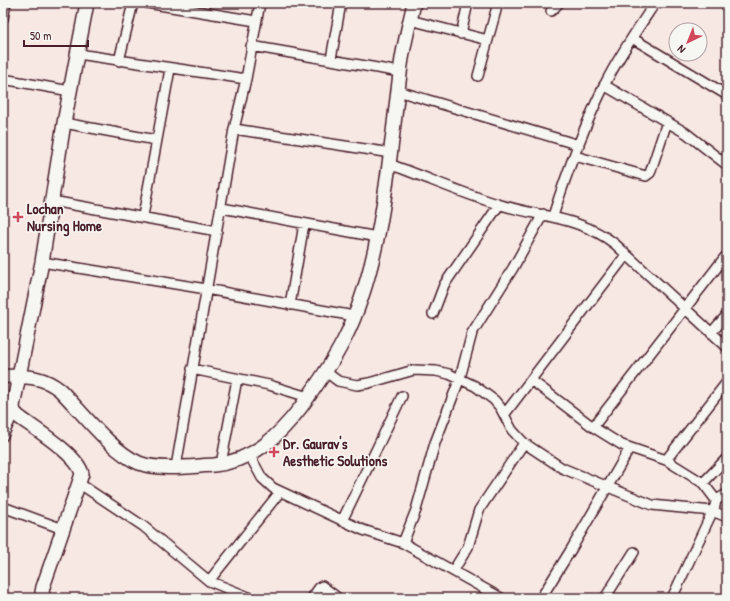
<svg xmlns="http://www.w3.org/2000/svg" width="730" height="601" viewBox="0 0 730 601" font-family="'Patrick Hand',sans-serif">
	<rect width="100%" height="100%" fill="#f7e8e4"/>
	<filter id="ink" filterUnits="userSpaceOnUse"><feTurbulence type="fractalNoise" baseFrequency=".025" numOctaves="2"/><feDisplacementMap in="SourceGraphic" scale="8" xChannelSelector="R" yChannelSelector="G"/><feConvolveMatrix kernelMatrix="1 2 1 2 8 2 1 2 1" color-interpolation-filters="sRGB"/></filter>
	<g filter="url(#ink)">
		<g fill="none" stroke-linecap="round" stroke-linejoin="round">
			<g stroke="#4a1f2b" stroke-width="12">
				<path id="street" d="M147 3 256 21
					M551 11 559 3
					M3 19 6 3
					M410 20 488 40
					M461 34 468 3
					M632 38 727 95
					M251 46 400 72
					M78 54 246 79
					M331 59 341 3
					M119 61 133 3
					M478 76 498 3
					M3 79 70 91
					M604 85 686 133 727 165
					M398 91 579 145
					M64 123 156 140
					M234 129 391 153
					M575 156 646 176 650 173 667 122
					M389 164C426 177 463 194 501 205 540 217 581 217 615 244L727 347
					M52 201 217 231
					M222 208 377 237
					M143 216 170 69
					M553 216C567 172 584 127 604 86 618 57 637 30 655 3
					M42 262 206 289 354 316
					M290 305 304 224
					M433 314 444 285 499 205
					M711 333 727 315
					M192 369 269 385 308 397
					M326 372 338 381 357 385 369 383 414 370 436 371 449 374 475 386 494 400 500 407 512 430 524 443 562 468 652 505 712 511 727 517
					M531 380 593 427 609 437 622 445 666 460 703 483 716 500 715 506 672 598
					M504 415 626 255
					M593 427 725 257
					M3 436 14 412
					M250 456 262 478 273 488 363 530 403 543 501 598
					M666 460 727 382
					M221 464 237 379
					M176 467 234 129 246 79 260 3
					M703 483 727 458
					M80 484 143 526 209 581 251 598
					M716 500 727 494
					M3 507 63 529
					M342 521 402 396
					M403 543 416 510 435 443 460 378 472 333 513 268 543 214
					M453 571 468 547 479 510 524 443
					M209 581 280 492
					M312 598 319 588 322 586 338 598
					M541 598 572 548 630 448
					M605 598 634 552"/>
			</g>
			<g stroke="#4a1f2b" stroke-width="16">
				<path id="secondary" d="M3 376C26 377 41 375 60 390 81 411 112 452 139 463 160 471 193 466 214 465 253 461 279 436 301 407 317 385 332 364 344 340 383 263 389 158 400 74 402 50 409 26 414 3
					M44 598 42 592 43 587 82 474C78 455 35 429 19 417L14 412 13 406 42 262 64 123 87 3"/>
			</g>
			<use href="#street" stroke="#f6f6f2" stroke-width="9"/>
			<use href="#secondary" stroke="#f6f6f2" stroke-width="13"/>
		</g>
	</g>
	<g fill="#d1495b" stroke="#f6f6f2" stroke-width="1.5">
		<path d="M16 211h4v4h4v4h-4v4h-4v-4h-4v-4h4z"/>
		<path d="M272 446h4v4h4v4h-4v4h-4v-4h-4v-4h4z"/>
	</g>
	<g text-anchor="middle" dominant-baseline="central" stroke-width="3" stroke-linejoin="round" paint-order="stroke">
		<g font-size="15" font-weight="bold" fill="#4a1f2b" stroke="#f6f6f2" text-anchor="start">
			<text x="27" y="208">Lochan<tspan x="27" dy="17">Nursing Home</tspan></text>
			<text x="283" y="443">Dr. Gaurav's<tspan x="283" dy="17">Aesthetic Solutions</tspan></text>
		</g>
	</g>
	<rect width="730" height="601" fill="none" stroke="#f6f6f2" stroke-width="16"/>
	<rect x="8" y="8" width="714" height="585" fill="none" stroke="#4a1f2b" stroke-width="1.5" filter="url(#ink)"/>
	<g transform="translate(688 42) rotate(223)"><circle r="19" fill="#f6f6f2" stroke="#b1a0a2"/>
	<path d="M0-3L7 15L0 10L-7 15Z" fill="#d1495b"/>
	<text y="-6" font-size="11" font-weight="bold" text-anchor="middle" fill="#4a1f2b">N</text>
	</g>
	<path d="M24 40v6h64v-6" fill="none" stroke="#4a1f2b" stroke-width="2"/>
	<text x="30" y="40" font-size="12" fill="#4a1f2b" stroke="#f6f6f2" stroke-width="3" paint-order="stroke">50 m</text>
</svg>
